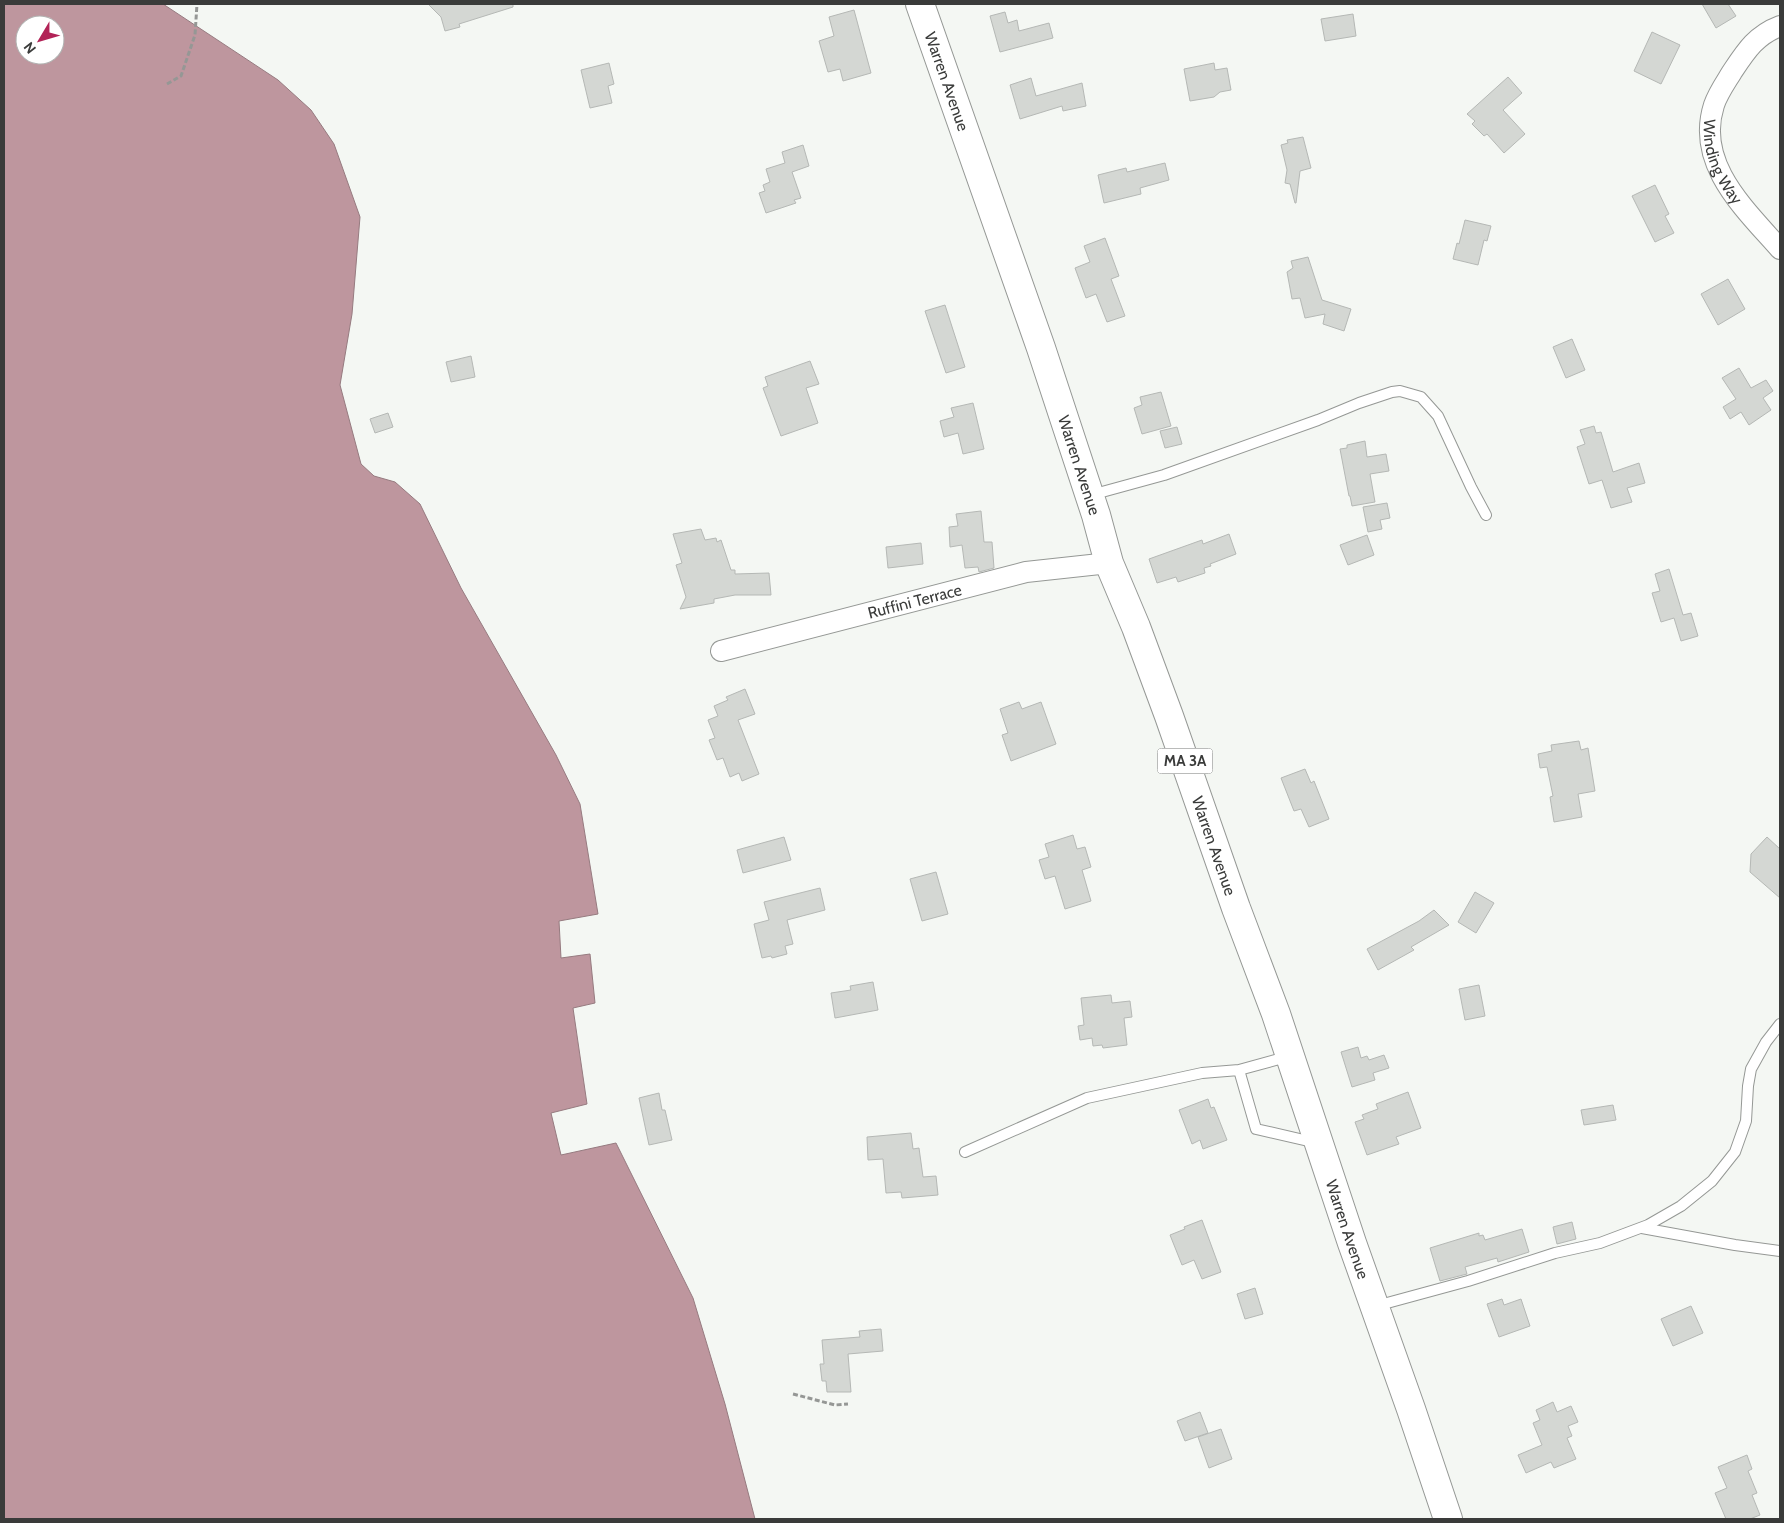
<svg xmlns="http://www.w3.org/2000/svg" width="1784" height="1523" viewBox="0 0 1784 1523" font-family="Cabin,sans-serif">
	<rect width="100%" height="100%" fill="#f4f7f3"/>
	<path fill="#be969e" stroke="#967b80" fill-rule="evenodd" d="M4 4H163L278 80 311 110 334 144 360 217 352 314 340 385 361 464 374 476 395 482 420 504 461 588 556 755 580 804 598 914 559 921 561 958 590 954 595 1003 573 1008 587 1104 551 1113 561 1155 616 1143 693 1298 725 1404 755 1519H4ZM25 25H55V55H25Z"/>
	<path fill="#d4d7d3" stroke="#b5b8b5" d="M428 4H513V7L459 24 460 27 445 31 441 17Z
		M1702 4H1728L1736 16 1716 28Z
		M854 10 871 73 843 81 840 69 828 72 819 41 834 36 829 17Z
		M1005 12 1008 23 1017 20 1019 31 1049 23 1053 38 1000 52 990 16Z
		M1353 14 1356 36 1325 41 1321 19Z
		M1652 32 1680 45 1661 84 1634 71Z
		M609 63 614 84 608 86 612 103 590 108 581 70Z
		M1214 63 1215 70 1227 68 1231 90 1220 92 1214 97 1190 101 1184 69Z
		M1508 77 1522 93 1503 110 1525 134 1504 153 1487 134 1484 136 1472 124 1475 121 1467 114Z
		M1031 78 1036 96 1082 83 1086 106 1063 111 1062 106 1020 119 1010 85Z
		M1303 137 1311 168 1300 171 1296 203H1295L1290 184 1285 183 1287 170 1281 145 1288 143 1287 140Z
		M803 145 809 166 792 172 801 198 794 200 796 203 766 213 759 193 765 191 763 185 770 182 766 169 785 163 782 152Z
		M1165 163 1169 180 1140 188 1141 194 1104 203 1098 175 1126 168 1127 172Z
		M1655 185 1669 214 1665 216 1674 233 1655 242 1632 196Z
		M1465 220 1491 226 1487 241 1484 240 1478 265 1453 259 1457 243 1459 244Z
		M1105 238 1119 276 1111 279 1125 316 1107 322 1096 294 1086 298 1075 268 1090 262 1084 246Z
		M1308 257 1322 300 1351 309 1344 331 1323 324 1325 314 1305 318 1300 298 1292 299 1287 272 1293 268 1291 261Z
		M1728 279 1745 309 1718 325 1701 294Z
		M945 305 965 367 946 373 925 311Z
		M1572 339 1585 370 1566 378 1553 347Z
		M471 356 475 377 451 382 446 362Z
		M810 361 819 384 806 388 818 423 781 436 763 388 768 386 765 377Z
		M1739 368 1751 388 1766 380 1773 391 1763 398 1771 410 1749 425 1741 412 1730 419 1723 407 1736 399 1722 378Z
		M1161 392 1171 426 1142 434 1134 408 1142 405 1140 397Z
		M973 403 984 449 963 454 958 433 944 437 940 421 954 417 951 408Z
		M388 413 393 427 375 433 370 419Z
		M1594 426 1596 433 1601 432 1613 472 1639 463 1645 483 1627 488 1632 502 1611 508 1602 480 1589 484 1577 447 1585 444 1580 430Z
		M1177 427 1182 444 1165 448 1160 431Z
		M1365 441 1367 457 1386 454 1389 471 1370 474 1375 502 1352 506 1350 496H1349L1340 449 1347 448V445Z
		M1387 503 1390 518 1380 520 1382 529 1368 532 1363 507Z
		M981 511 984 542H992L994 568 979 572 978 567 965 568 962 545 950 547 949 527 958 526 956 514Z
		M701 529 705 540 716 538 717 542 721 540 731 570H735V574L769 573 771 595H735L714 599V603L680 609 686 597 676 565 682 563 673 534Z
		M1229 534 1236 554 1210 564 1211 566 1204 568 1205 573 1178 582 1176 577 1157 583 1149 559 1202 540 1203 544Z
		M1367 535 1374 555 1348 565 1340 545Z
		M921 543 923 564 888 568 886 547Z
		M1669 569 1683 615 1691 613 1698 636 1681 641 1674 618 1661 622 1652 593 1660 591 1655 574Z
		M745 689 755 714 738 720 759 774 742 781 739 773 730 777 723 758 717 760 709 740 715 738 708 720 718 716 714 706 728 700 726 697Z
		M1019 702 1022 709 1041 702 1056 744 1011 761 1002 735 1008 733 1000 709Z
		M1579 741 1581 750 1588 748 1595 791 1578 794 1582 817 1554 822 1550 797 1553 796 1547 767 1540 768 1538 754 1552 751 1551 745Z
		M1305 769 1311 783 1314 781 1329 819 1309 827 1301 809 1294 811 1281 778Z
		M1073 835 1077 849 1085 847 1091 867 1082 870 1091 901 1065 909 1055 876 1045 879 1039 860 1049 857 1045 844Z
		M784 837 791 860 743 873 737 850Z
		M1767 837 1780 849V898L1750 872 1751 854Z
		M936 872 948 914 922 921 910 879Z
		M820 888 825 910 787 920 793 944 785 946 787 954 772 958 771 956 762 958 754 924 769 920 764 902Z
		M1475 892 1494 903 1476 933 1458 922Z
		M1434 910 1449 925 1411 947 1414 950 1378 970 1367 949 1419 921Z
		M873 982 878 1010 835 1018 831 993 851 990 850 986Z
		M1479 985 1485 1016 1465 1020 1459 989Z
		M1111 995 1112 1003 1130 1001 1132 1017 1124 1018 1127 1045 1103 1048 1102 1045 1093 1046 1092 1038 1080 1040 1078 1026 1084 1025 1081 998Z
		M1358 1047 1361 1058 1367 1056 1369 1060 1384 1055 1389 1068 1373 1073 1375 1080 1352 1087 1341 1052Z
		M1408 1092 1421 1128 1396 1137 1399 1144 1367 1155 1355 1122 1364 1119 1362 1115 1378 1109 1376 1104Z
		M659 1093 662 1110H665L672 1140 649 1145 639 1098Z
		M1208 1099 1211 1108 1214 1107 1227 1140 1203 1149 1200 1140 1192 1144 1179 1110Z
		M1613 1105 1616 1120 1584 1125 1581 1110Z
		M911 1133 913 1149 919 1148 923 1177 936 1176 938 1195 902 1198 901 1192 886 1193 883 1159 868 1160 867 1137Z
		M1202 1220 1221 1272 1202 1279 1194 1260 1182 1265 1170 1235 1185 1229 1184 1227Z
		M1572 1222 1576 1239 1557 1244 1553 1227Z
		M1522 1229 1529 1252 1498 1262 1497 1258 1465 1267 1467 1274 1440 1281 1430 1248 1479 1233V1236L1483 1235 1485 1240Z
		M1255 1288 1263 1314 1245 1319 1237 1294Z
		M1502 1299 1504 1305 1521 1299 1530 1326 1499 1337 1487 1304Z
		M1691 1306 1703 1333 1673 1346 1661 1319Z
		M881 1329 883 1351 848 1354 851 1392H827L826 1381H822L820 1364H824L822 1340 860 1337 859 1331Z
		M1553 1402 1557 1412 1571 1406 1578 1422 1568 1426 1572 1436 1567 1438 1576 1459 1554 1468 1551 1462 1526 1473 1518 1455 1542 1445 1533 1423 1540 1420 1536 1410Z
		M1200 1412 1208 1433 1185 1441 1177 1421Z
		M1221 1429 1232 1459 1209 1468 1198 1437Z
		M1747 1455 1752 1469 1748 1471 1757 1493 1752 1495 1760 1515 1750 1519H1726L1715 1493 1727 1488 1718 1467Z"/>
	<g fill="none" stroke-linecap="round" stroke-linejoin="round">
		<g stroke="#959895" stroke-width="12">
			<path id="lane" d="M1091 495 1164 475 1318 420 1359 403 1392 392 1400 391 1421 397 1438 416 1471 487 1486 515
				M1290 1056 1239 1070 1256 1129 1317 1143
				M965 1152 1087 1098 1202 1073 1239 1070
				M1642 1228 1735 1245 1780 1251
				M1376 1306 1468 1281 1555 1253 1600 1243 1648 1225 1681 1206 1712 1181 1735 1152 1746 1121 1748 1086 1751 1069 1766 1042 1780 1024"/>
		</g>
		<g stroke="#959895" stroke-width="22">
			<g id="street">
				<path id="s1" d="M1780 26C1756 35 1746 51 1732 72 1726 82 1718 93 1714 105 1695 164 1745 209 1780 249"/>
				<path id="s2" d="M721 651 1026 572 1109 563"/>
			</g>
		</g>
		<g stroke="#959895" stroke-width="30">
			<g id="primary">
				<path id="s3" d="M920 4 1041 348 1096 515 1109 563 1136 627 1169 716 1236 908 1276 1014 1352 1243 1411 1409 1448 1519"/>
			</g>
		</g>
		<path stroke="#959795" stroke-width="3" stroke-dasharray="5 2.5" stroke-linecap="butt" d="M167 84 181 76 195 35 197 4
			M793 1394 835 1405 848 1404"/>
		<use href="#lane" stroke="#fff" stroke-width="10"/>
		<use href="#street" stroke="#fff" stroke-width="20"/>
		<use href="#primary" stroke="#fff" stroke-width="28"/>
	</g>
	<g text-anchor="middle" dominant-baseline="central" stroke-width="4" stroke-linejoin="round" paint-order="stroke">
		<rect fill="#fff" stroke="#757675" stroke-width="1" x="1157.5" y="748.5" width="55" height="25" rx="4"/>
		<g font-size="15" font-weight="bold" fill="#3a3b3a">
			<text x="1185" y="761">MA 3A</text>
		</g>
		<g font-size="16" fill="#3a3b3a" stroke="#fff">
			<text stroke="none"><textPath href="#s3" startOffset="82">Warren Avenue</textPath></text>
			<text stroke="none"><textPath href="#s1" startOffset="165">Winding Way</textPath></text>
			<text stroke="none"><textPath href="#s3" startOffset="488">Warren Avenue</textPath></text>
			<text stroke="none"><textPath href="#s2" startOffset="200">Ruffini Terrace</textPath></text>
			<text stroke="none"><textPath href="#s3" startOffset="892">Warren Avenue</textPath></text>
			<text stroke="none"><textPath href="#s3" startOffset="1298">Warren Avenue</textPath></text>
		</g>
	</g>
	<rect width="1784" height="1523" fill="none" stroke="#3a3b3a" stroke-width="10"/>
	<g transform="translate(40 40) rotate(232)"><circle r="24" fill="#ffffff" stroke="#b0b1b0"/>
	<path d="M0-4L9 19L0 12L-9 19Z" fill="#b22357"/>
	<text y="-8" font-size="14" font-weight="bold" text-anchor="middle" fill="#3a3b3a">N</text>
	</g>
</svg>
